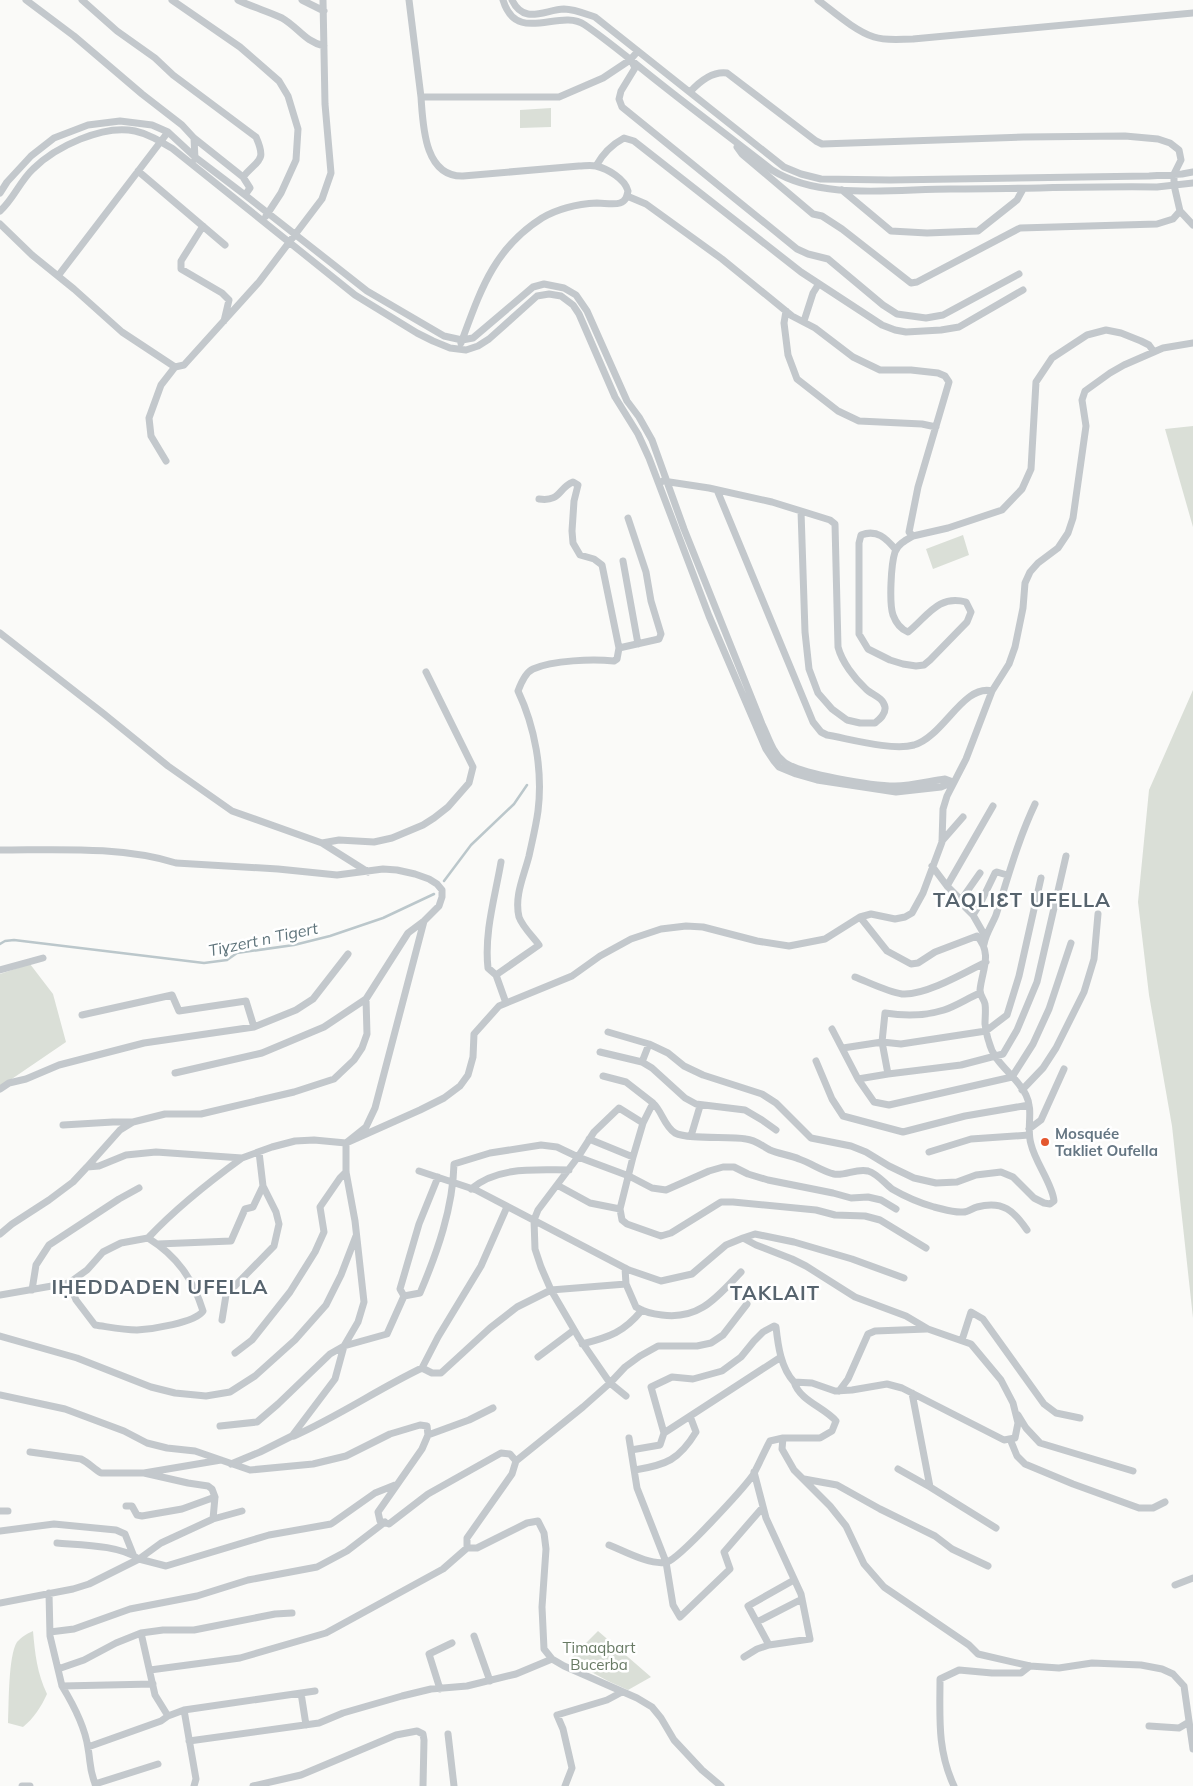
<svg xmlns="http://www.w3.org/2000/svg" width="1193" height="1786" viewBox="0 0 1193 1786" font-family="Mulish,sans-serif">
	<rect width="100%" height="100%" fill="#fafaf8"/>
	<path fill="#dadfd7" d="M551 108V127L520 128V110Z
		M1193 426V527L1165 429Z
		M963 535 969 555 933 569 926 549Z
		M1193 690V1318L1172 1126 1149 995 1138 902 1149 790Z
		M30 964 53 994 66 1042 0 1087V974Z
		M33 1631C35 1654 37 1673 47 1694 41 1707 34 1718 23 1727L8 1723C9 1706 8 1656 17 1642 22 1637 26 1634 33 1631Z
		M598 1631 651 1677 628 1690 608 1681 569 1660Z"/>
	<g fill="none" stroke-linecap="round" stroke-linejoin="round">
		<path stroke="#bbc7cb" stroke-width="2.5" d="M444 881 471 845 514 804 527 785
			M0 944 5 941 14 940 204 963 227 960 237 953 294 945 330 936 383 918 434 894"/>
		<path stroke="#c3c8cc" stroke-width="7" d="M26 0 74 36 142 94 182 125 194 138 195 159
			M82 0 117 31 155 58 173 75 256 137C267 162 258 159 243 177L194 138
			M172 0 240 47 279 81 288 96 298 129 296 160 281 193 266 216
			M238 0C252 7 267 11 282 18 299 28 304 41 324 46
			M302 0 324 11
			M409 0 421 97
			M503 0C517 46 560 7 585 25 601 36 616 48 631 60 677 98 725 133 772 170 821 201 895 189 951 189 1020 189 1088 186 1157 187L1193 183
			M512 0C524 25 544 10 564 9 574 9 586 14 595 17L784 167 801 174 821 179 890 180 1149 176 1182 174 1193 172
			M818 0C834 12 855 31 874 37 886 41 901 39 913 39L1193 13
			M632 62 635 68 621 91 619 99 622 107 797 249 808 254 828 259 883 305 897 314 926 318 943 315 1019 274
			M690 92C700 81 712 71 727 73L816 141 822 144 1024 137 1125 136 1158 139 1170 143 1179 150 1181 160 1174 174V185L1180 211 1193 225
			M739 145 737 147 742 154 813 214 822 216 842 229 911 283 917 282 1020 228 1157 224 1173 219 1180 211
			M596 166C603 153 611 145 624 138L634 141 801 272 882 325 895 330 906 332 941 330 959 327 1023 290
			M138 171 225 245
			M243 177 250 188 245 195
			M842 190 891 231 927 233 978 231 1017 200 1023 189
			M0 193 7 182 31 156 54 138 88 125 120 121 152 125 168 132 195 157 245 195 367 291 444 336 462 340 473 338 533 287 544 284 564 288 576 295 587 311 627 401 639 417 652 440 684 529 762 724C768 736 772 752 783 761 797 774 874 786 895 786 911 786 930 781 945 779L953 782
			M627 196 646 204 722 259 792 316 815 328 853 357 880 370H911L938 373 945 376 949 382 918 487 909 532 913 536 948 528 1002 510 1022 489 1031 469 1036 382 1052 358 1087 335 1106 330 1121 333 1141 341 1149 345 1154 352
			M0 211C13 200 20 181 33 169 55 147 103 124 135 131 149 134 160 141 173 149L355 295 417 333 433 341 450 348 466 350 478 346 489 339 537 296 549 294 561 296 573 305 579 314 615 397 638 434 649 458 709 616 766 749 774 761 779 767 796 774 817 780 896 792 941 787 953 782
			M0 224 32 255 74 289 122 332 175 367
			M203 226 181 261V269L222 293 229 300 224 321
			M58 276 168 132
			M786 311 784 323 788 355 797 379 838 411 859 421 922 424 936 427
			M804 321 813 293 818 285
			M461 343C480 292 493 249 542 218 559 208 578 204 597 203 604 203 614 205 620 203 626 201 627 196 628 191 625 179 608 169 596 166 590 165 584 166 579 166L463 176C424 177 423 125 421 97H559L603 78 630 60 638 51
			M166 461 151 436 149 418 161 385 175 367 184 365 259 282 322 199 331 173 325 104 323 0
			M663 481 709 488 772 502 830 520 835 524 838 647C842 662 854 678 866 689 872 695 883 697 885 707 886 714 880 719 875 723H860L847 720 832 709 818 693 809 669 805 632 801 511
			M717 490 813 722 821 732 827 735C850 739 892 751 914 745 944 736 963 684 992 691
			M896 550C886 538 877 529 861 535L859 543V634L868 649 890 660 903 664 916 666 924 665 930 660 967 622 971 612 966 602C938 594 927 617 908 632 900 629 896 623 893 615 889 603 891 564 895 552 898 544 906 540 913 536
			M623 561 638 644
			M0 633 104 714 168 766 232 811 322 843 368 872
			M619 648 659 639 661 634 651 601 646 572 628 518
			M942 841 963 817
			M322 843 339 840 374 842 392 838 423 825 434 818 448 807 469 783 473 767 426 672
			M0 850C57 850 121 846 176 863L278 869 337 875 383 869 397 870 415 874 429 879 437 884 442 890V897L439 906 424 921 408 933 366 999 324 1027 262 1053 175 1073
			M932 866 947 886 961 900 964 906 973 915 985 936
			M947 886 993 806
			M961 900 980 873
			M973 915 981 902 995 873 997 872 1007 875
			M984 944C986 933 992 925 996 915 1008 877 1018 840 1035 804
			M0 970 43 958
			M496 975 488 968C484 933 495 897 501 862
			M855 977C868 982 888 992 902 994 925 996 966 972 986 962
			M980 993C968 998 956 1006 944 1010 925 1016 904 1016 885 1013L882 1042 888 1074 961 1065 1003 1054 1017 1030 1037 982 1066 856
			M506 1003 496 975 539 945C533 937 522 926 519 917 514 896 524 876 529 856 532 842 536 826 538 811 543 771 535 727 518 691 521 683 526 672 533 669 553 660 593 659 614 661L617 659 619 648 602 565 594 559 580 555 573 543 572 531 574 501 578 485 573 482C558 488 561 502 539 499
			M82 1015 172 995 179 1011 246 1001 254 1027
			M832 1029 858 1079 874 1102 889 1105 1012 1077 1033 1044 1049 1009 1071 943
			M608 1032 649 1044 668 1053 684 1066 703 1075 762 1094 776 1103 811 1138 851 1146 866 1152 889 1166 914 1178 936 1183 957 1182 976 1175 1001 1172 1013 1177 1034 1198 1044 1203 1050 1204 1054 1201C1053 1185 1035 1162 1031 1144 1026 1128 1034 1111 1026 1095 1016 1075 994 1064 989 1042 987 1037 986 1030 985 1024 985 1017 986 1010 985 1004 984 999 980 996 980 990 982 970 993 954 977 936L935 952 918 963 911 964 887 951 860 917
			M843 1048 882 1042 901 1044 986 1031 1007 1015 1019 976 1041 878
			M600 1052 642 1062 652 1068 685 1098 696 1104 745 1110 762 1120 776 1130
			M816 1061 832 1099 843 1116 903 1132 965 1116 1029 1105
			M642 1062 649 1044
			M603 1076 626 1082 653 1103
			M858 1079 888 1074
			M0 1089 9 1083 26 1079 59 1065 144 1043 254 1027 296 1010 313 999 348 954
			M1022 1090 1043 1068 1056 1048 1084 992 1094 959 1098 914
			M643 1123 653 1103C662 1111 664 1126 675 1133 689 1140 728 1136 746 1139 756 1140 762 1146 770 1150 779 1154 790 1155 799 1159 811 1163 822 1171 834 1174 845 1176 857 1168 868 1171 878 1174 884 1183 892 1189 904 1196 920 1203 934 1207 943 1209 954 1213 963 1212 969 1212 972 1208 977 1207 1003 1200 1014 1211 1027 1230
			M63 1125 113 1122H133
			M1029 1129 1041 1120 1064 1069
			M691 1136 700 1106
			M589 1139 633 1157
			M259 1152 263 1186
			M929 1152 971 1139 1029 1135
			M87 1167 120 1130 133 1122 165 1114H201L294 1092 334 1079 354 1060 362 1048 367 1034 366 999
			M419 1171 476 1190 629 1270 661 1281 692 1274 726 1245 743 1238
			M557 1185 590 1203 620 1209
			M471 1189C498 1166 536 1170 569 1170
			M507 1207 481 1266 438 1337 422 1368 432 1373H441L490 1328 517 1307 551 1290 626 1284
			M0 1234 12 1224 49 1200 73 1182 87 1167 99 1166 126 1155 156 1152 242 1158 272 1147 295 1141 314 1140 346 1143 420 1110 444 1098 460 1086 468 1075 473 1057 474 1034 499 1006 572 976 600 956 631 939 661 929 686 926 703 927 757 941 789 946 825 939 860 917 871 914 895 919 905 917 912 913 923 893 942 842 943 809 947 796 966 759 992 691 1009 664 1015 647 1023 608 1025 583 1030 572 1038 563 1058 548 1068 533 1073 518 1086 426 1082 400 1085 391 1110 373 1124 365 1163 348 1193 343
			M148 1238C176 1208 209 1182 242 1158
			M158 1244 231 1241 245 1209 253 1207 263 1186 276 1212 279 1224 274 1246 226 1295 222 1320
			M625 1268 626 1284 636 1307C644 1312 652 1314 662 1315 700 1320 717 1297 741 1272
			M904 1278 852 1259 794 1242 755 1234 743 1238 756 1245 792 1259 806 1266 855 1297 906 1316 928 1329 971 1344 1001 1380 1013 1403 1018 1423 1015 1438 1004 1440 902 1388 887 1384 852 1390 835 1391 812 1383 794 1382C800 1401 824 1407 836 1421L832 1431 820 1438H783L782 1449 794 1470 830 1506 846 1526 864 1564 884 1587 969 1645 978 1654 1030 1666 1059 1668 1092 1663 1141 1665 1162 1669 1173 1674 1184 1686 1193 1749
			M32 1290 36 1265 49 1245 119 1199 139 1188
			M0 1295 69 1283 76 1300 95 1325C109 1327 123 1330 137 1330 152 1329 195 1323 203 1311 193 1279 177 1256 148 1238L121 1243 103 1252 87 1270 69 1283
			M404 1296 400 1289 419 1224 438 1177
			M0 1336 77 1358 151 1387 175 1393 206 1396 230 1392 255 1376 295 1340 326 1305 341 1275 356 1236
			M962 1340 971 1312 983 1319 1044 1404 1056 1413 1080 1418
			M582 1344C610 1337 624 1332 642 1310
			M235 1353 252 1340 290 1292 315 1252 324 1232 320 1207 340 1178 346 1172
			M538 1357 574 1330
			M781 1357 664 1433 651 1387 672 1377 693 1379 722 1371 741 1357 754 1341 763 1332 774 1326 776 1327C778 1346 781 1368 794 1382
			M839 1391 848 1379 868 1334 875 1331 927 1329
			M912 1393 930 1487 996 1528
			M0 1395 65 1409 124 1431 147 1443 167 1448 195 1451 250 1470 313 1464 346 1456 390 1434 420 1425 427 1426 428 1435 422 1449 378 1512 380 1521 389 1524 428 1494 501 1453 510 1454 516 1461 512 1474 467 1538V1548H477L527 1523 538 1521 544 1533 546 1549 542 1607 544 1649 552 1659 564 1666 637 1698 652 1707 661 1718 674 1740 702 1770 721 1786
			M626 1396 610 1383 579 1338 551 1290 541 1267 535 1249 534 1220 538 1210 578 1157 594 1132 619 1108 643 1123 633 1157 620 1209 622 1220 627 1224 661 1236 671 1233 721 1202H733L816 1210 835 1215 865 1216 880 1220 926 1248
			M1018 1415 1026 1428 1040 1443 1133 1471
			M220 1426 257 1422 278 1404 330 1354 344 1346 387 1334 404 1296 420 1293C437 1253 453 1208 454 1164L490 1153 541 1145 557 1147 578 1157 629 1176 652 1188 666 1190 709 1171 723 1167H734L748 1174 768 1180 833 1193 851 1198 868 1197 881 1200 896 1209
			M428 1435 469 1420 493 1408
			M294 1436C339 1416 378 1389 422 1368
			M629 1438 637 1488 666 1562 673 1605 680 1617 730 1569 724 1552 763 1507
			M1010 1439 1017 1456 1025 1464 1073 1484 1139 1508H1153L1165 1502
			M631 1450 660 1445 664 1433
			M30 1452 81 1459C89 1463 94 1469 101 1473H144L221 1460
			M516 1461 583 1407 610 1383 625 1367 640 1356 658 1346H697L711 1343 723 1335 747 1304
			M231 1464 260 1452 292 1436 335 1379 344 1346 358 1322 364 1302 355 1221 346 1172V1143L366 1127 375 1108 424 921
			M898 1469 930 1487
			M635 1470C666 1465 679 1460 696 1432L690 1416
			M754 1472 766 1518 801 1594 810 1639 769 1645 748 1606 794 1580
			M804 1479 837 1485 880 1509 935 1536 952 1549 988 1566
			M126 1506H132L137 1515 142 1516 182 1509 215 1497
			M0 1511H8
			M213 1519 242 1511
			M0 1531 54 1524 116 1530 125 1534 133 1554
			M57 1543C81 1545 120 1545 139 1559L161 1543 213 1519 215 1497 212 1489 208 1486 188 1483 144 1473
			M609 1545C624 1551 651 1566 667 1562 680 1558 743 1489 753 1475 759 1464 764 1452 770 1441L783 1438
			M1175 1585 1193 1578
			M49 1593 50 1636 62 1686 153 1684
			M0 1603 73 1589 89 1584 139 1559 166 1566 269 1535 331 1524 375 1493 395 1485
			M757 1622 802 1599
			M50 1632 74 1629 130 1609 197 1596 248 1580 317 1567 347 1551 385 1522
			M141 1633 155 1695 168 1716
			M474 1636 490 1681
			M744 1657 757 1649 769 1645
			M58 1669 84 1660 116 1643 141 1633 163 1630H194L275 1614 292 1613
			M150 1670 240 1658 326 1633 443 1569 467 1548
			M62 1686C73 1704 85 1727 88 1748 91 1764 89 1770 96 1786
			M440 1689 429 1654 452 1643
			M301 1693 306 1725
			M184 1710 196 1779 194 1786
			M1149 1726 1179 1728 1189 1722
			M448 1734 454 1786
			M189 1741 319 1723 343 1713 402 1696 431 1689 467 1686 516 1674 552 1659
			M88 1747 161 1721 168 1716 184 1710 315 1691
			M95 1784 158 1764
			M22 1786H30
			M253 1786 301 1775 396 1735 417 1731 423 1734 424 1740 423 1786
			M565 1786 572 1768 563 1729 557 1715 607 1700 622 1692
			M954 1786C937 1750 940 1717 940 1679L959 1670 992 1673H1021L1030 1666"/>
	</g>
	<circle fill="#e4572e" stroke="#fff" stroke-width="2" cx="1045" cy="1142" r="5"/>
	<g text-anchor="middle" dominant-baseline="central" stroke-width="5" stroke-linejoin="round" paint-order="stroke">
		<g font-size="15" font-weight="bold" fill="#657683" stroke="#fff" text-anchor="start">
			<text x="1055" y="1133">Mosquée<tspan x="1055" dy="17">Takliet Oufella</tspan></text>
		</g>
		<g font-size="15" fill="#687a64" stroke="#fff">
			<text x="599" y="1647">Timaqbart<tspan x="599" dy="17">Bucerba</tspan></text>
		</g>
		<g font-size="16" font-style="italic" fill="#60757c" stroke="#fff">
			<text transform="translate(263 939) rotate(-12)">Tiɣzert n Tigert</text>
		</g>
		<g font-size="20" font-weight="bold" letter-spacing="1" fill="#57646e" stroke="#fff">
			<text x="1022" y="899">TAQLIƐT UFELLA</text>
			<text x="160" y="1286">IḤEDDADEN UFELLA</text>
			<text x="775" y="1292">TAKLAIT</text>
		</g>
	</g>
</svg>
